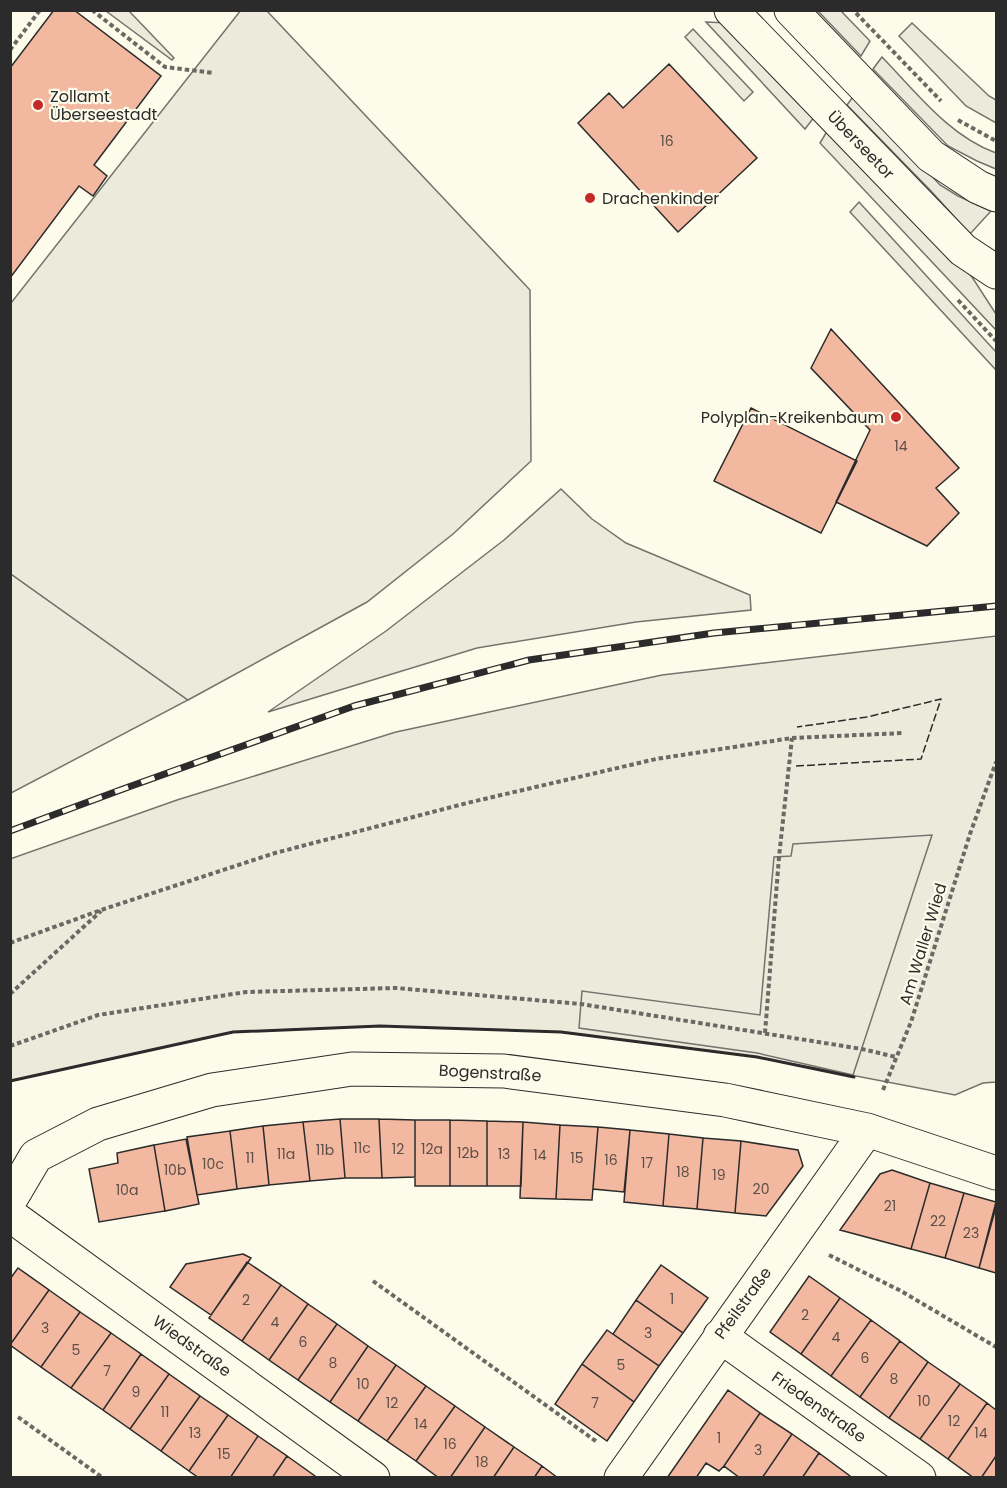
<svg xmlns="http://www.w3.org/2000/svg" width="1007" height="1488" viewBox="0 0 1007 1488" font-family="Poppins,sans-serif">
	<rect width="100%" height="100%" fill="#fdfbea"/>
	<path fill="#ecebdb" stroke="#74746e" stroke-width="1.5" d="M106 11H129L174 58 172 60Z
		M818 11H841L870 41 861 56Z
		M706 22 728 23 815 116 805 129Z
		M912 23 989 96 996 100V123L966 106 899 36Z
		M693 29 753 92 744 101 685 37Z
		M882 57C916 92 949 136 996 153V169L977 161 948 146 873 69Z
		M855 94 940 185 958 196 991 211 970 234 932 192 847 105Z
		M829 128 972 277 996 314V330L820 143Z
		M859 202 996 352V370L850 212Z
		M561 489 592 519 626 543 750 595 751 610 636 622 477 648 268 712 386 631 504 540Z
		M11 574 188 700 11 793Z
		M996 636V1082L983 1083 955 1095 757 1057 561 1032 380 1026 233 1032 11 1081 10 859 177 800 396 732 662 675Z"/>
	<path fill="#eceadb" stroke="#74746e" stroke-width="1.5" d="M241 10 267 11 530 290 531 461 453 534 367 602 188 700 11 574V303Z
		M932 835 853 1075 757 1053 579 1028 582 991 760 1015 774 857 791 856 793 844Z"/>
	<path fill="#f2b8a0" stroke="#2b2b2b" stroke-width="1.5" d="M54 10H74L161 76 94 165 107 176 93 196 79 186 10 278V68Z
		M669 64 757 158 678 232 578 123 609 93 623 108Z
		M831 329 959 468 936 488 959 513 927 546 836 502 870 430 811 368Z
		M751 408 857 461 821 533 714 481Z
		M340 1119 345 1178 310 1181 303 1122Z
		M340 1119H379L382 1178H345Z
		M379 1119 415 1120V1177L382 1178Z
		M415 1120H450V1186H415Z
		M450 1120 487 1121V1186H450Z
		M487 1121 523 1122 521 1186H487Z
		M303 1122 310 1181 269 1185 263 1126Z
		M523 1122 560 1125 556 1199 520 1198Z
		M560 1125 598 1127 592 1200 556 1199Z
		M263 1126 269 1185 237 1189 230 1131Z
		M598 1127 630 1130 624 1192 593 1189Z
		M630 1130 669 1134 663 1206 624 1202Z
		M230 1131 237 1189 197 1195 187 1137Z
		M669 1134 703 1138 697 1209 663 1206Z
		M703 1138 741 1141 735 1213 697 1209Z
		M186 1139 199 1204 165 1211 154 1145Z
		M741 1141 798 1150 803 1166 766 1216 735 1213Z
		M154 1145 165 1211 99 1222 89 1169 118 1163 117 1153Z
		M892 1170 930 1183 911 1249 840 1230 880 1174Z
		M930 1183 964 1193 945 1258 911 1249Z
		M964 1193 996 1202 979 1268 945 1258Z
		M996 1207V1273L979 1268Z
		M243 1254 251 1258 211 1315 170 1287 186 1264Z
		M247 1262 281 1285 242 1341 209 1318Z
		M661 1265 708 1298 683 1333 636 1300Z
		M18 1268 49 1290 10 1345V1279Z
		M809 1276 840 1298 801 1354 770 1332Z
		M281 1285 308 1304 269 1360 242 1341Z
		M49 1290 80 1312 41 1367 10 1345Z
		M840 1298 871 1320 831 1376 801 1354Z
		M636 1300 683 1333 659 1366 613 1334Z
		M308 1304 337 1324 298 1380 269 1360Z
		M80 1312 111 1333 71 1388 41 1367Z
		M871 1320 900 1341 860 1397 831 1376Z
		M337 1324 368 1346 330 1402 298 1380Z
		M607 1330 659 1366 634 1402 582 1364Z
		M111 1333 141 1354 103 1410 71 1388Z
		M900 1341 928 1362 889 1418 860 1397Z
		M368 1346 396 1365 358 1421 330 1402Z
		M141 1354 169 1374 130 1429 103 1410Z
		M928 1362 960 1384 920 1439 889 1418Z
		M582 1364 634 1402 607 1441 555 1404Z
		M396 1365 426 1386 387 1441 358 1421Z
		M169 1374 200 1396 161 1451 130 1429Z
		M960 1384 987 1403 948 1459 920 1439Z
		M426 1386 455 1406 416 1461 387 1441Z
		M728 1390 760 1413 724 1466 719 1471 706 1463 696 1478H667Z
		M200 1396 228 1415 189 1471 161 1451Z
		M987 1403 996 1410V1456L981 1478H974L948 1459Z
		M455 1406 485 1427 450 1478H439L416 1461Z
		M760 1413 792 1434 762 1478H740L724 1466Z
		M228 1415 258 1436 230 1478H199L189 1471Z
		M485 1427 514 1447 493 1478H450Z
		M792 1434 819 1453 802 1478H762Z
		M258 1436 287 1456 272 1478H230Z
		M514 1447 542 1466 534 1478H493Z
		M819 1453 850 1476 849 1478H802Z
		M287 1456 315 1476 314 1478H272Z
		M996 1456V1478H981Z
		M542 1466 558 1478H534Z"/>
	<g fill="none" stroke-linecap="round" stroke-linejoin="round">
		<g stroke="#2b2b2b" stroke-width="35">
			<path id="minor" d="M10 1200 36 1156 98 1124 212 1090 352 1069 504 1071 725 1100 867 1130 996 1173
				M10 1215 373 1478
				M720 1336 919 1478
				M621 1478 867 1130"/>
		</g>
		<g stroke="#2b2b2b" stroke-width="35">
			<path id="tertiary" d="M731 10 963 250 996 272
				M791 10 931 156 978 187 996 195"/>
		</g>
		<path stroke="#6a6964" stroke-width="4" stroke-dasharray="4.5 3" stroke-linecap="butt" d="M92 10 165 67 214 73
			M856 13 941 101
			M10 50 40 10
			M958 120 996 141
			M958 300 996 341
			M10 943 104 909 275 853 467 803 656 759 792 738 904 733
			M10 994 101 911
			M765 1033 779 857 792 738
			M10 1046 98 1015 246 992 396 988 581 1004 862 1049 896 1057
			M883 1090 911 1022 970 834 996 762
			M829 1255 901 1291 996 1347
			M373 1281 597 1442
			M18 1417 103 1478"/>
		<use href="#minor" stroke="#fdfbea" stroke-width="33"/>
		<use href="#tertiary" stroke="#fdfbea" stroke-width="33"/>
		<g stroke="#2b2b2b" stroke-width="7">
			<path id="rail" d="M10 831 123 789 354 706 529 660 714 633 996 606"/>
		</g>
		<use href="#rail" stroke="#fdfbea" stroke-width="4.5" stroke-dasharray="14" stroke-linecap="butt"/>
		<path stroke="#2b2b2b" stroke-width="1.5" stroke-dasharray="8 3" stroke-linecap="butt" d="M796 766 921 759 941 699 867 717 797 727"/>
		<path stroke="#2b2b2b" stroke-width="3" d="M10 1081 233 1032 380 1026 561 1032 757 1057 854 1077"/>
	</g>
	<g fill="#c62828" stroke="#fdfbea" stroke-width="2">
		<circle cx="38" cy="105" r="6"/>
		<circle cx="590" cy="198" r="6"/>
		<circle cx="896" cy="417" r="6"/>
	</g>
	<g text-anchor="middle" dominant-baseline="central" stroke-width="4.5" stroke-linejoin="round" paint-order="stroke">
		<g font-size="14" fill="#5d4e48">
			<text x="667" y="141">16</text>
			<text x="901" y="446">14</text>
			<text x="362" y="1148">11c</text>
			<text x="398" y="1149">12</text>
			<text x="432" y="1149">12a</text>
			<text x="325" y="1150">11b</text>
			<text x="468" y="1153">12b</text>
			<text x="286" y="1154">11a</text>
			<text x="504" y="1154">13</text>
			<text x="540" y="1155">14</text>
			<text x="250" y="1158">11</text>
			<text x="577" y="1158">15</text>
			<text x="611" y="1160">16</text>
			<text x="647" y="1163">17</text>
			<text x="213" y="1164">10c</text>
			<text x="175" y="1170">10b</text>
			<text x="683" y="1172">18</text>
			<text x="719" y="1175">19</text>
			<text x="761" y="1189">20</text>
			<text x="127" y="1190">10a</text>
			<text x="890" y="1206">21</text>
			<text x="938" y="1221">22</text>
			<text x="971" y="1233">23</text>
			<text x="672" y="1299">1</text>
			<text x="246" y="1300">2</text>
			<text x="805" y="1315">2</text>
			<text x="275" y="1322">4</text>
			<text x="45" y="1328">3</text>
			<text x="648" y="1333">3</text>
			<text x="836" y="1337">4</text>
			<text x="303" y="1342">6</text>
			<text x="76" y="1350">5</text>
			<text x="865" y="1358">6</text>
			<text x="333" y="1363">8</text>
			<text x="621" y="1365">5</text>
			<text x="107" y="1371">7</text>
			<text x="894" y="1379">8</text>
			<text x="363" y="1384">10</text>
			<text x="136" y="1392">9</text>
			<text x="924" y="1401">10</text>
			<text x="392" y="1403">12</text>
			<text x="595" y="1403">7</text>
			<text x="165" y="1412">11</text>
			<text x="954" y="1421">12</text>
			<text x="421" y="1424">14</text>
			<text x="195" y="1433">13</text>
			<text x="981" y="1433">14</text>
			<text x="719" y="1438">1</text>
			<text x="450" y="1444">16</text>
			<text x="758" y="1450">3</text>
			<text x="224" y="1454">15</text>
			<text x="482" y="1462">18</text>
		</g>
		<g font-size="16" fill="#2b2b2b" stroke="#fdfbea" text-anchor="start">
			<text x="50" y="96">Zollamt<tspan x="50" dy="18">Überseestadt</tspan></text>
			<text x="602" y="198">Drachenkinder</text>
			<text x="884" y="417" text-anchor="end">Polyplan-Kreikenbaum</text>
		</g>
		<g font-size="16" fill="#2b2b2b" stroke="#fdfbea">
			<text transform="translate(861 145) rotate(46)">Überseetor</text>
			<text transform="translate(923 944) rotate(-73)">Am Waller Wied</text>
			<text transform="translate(490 1073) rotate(3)">Bogenstraße</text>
			<text transform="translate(743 1303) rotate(-54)">Pfeilstraße</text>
			<text transform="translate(192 1346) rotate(36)">Wiedstraße</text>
			<text transform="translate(819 1407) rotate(35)">Friedenstraße</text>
		</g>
	</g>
	<rect width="1007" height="1488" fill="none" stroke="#2b2b2b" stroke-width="24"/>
</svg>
